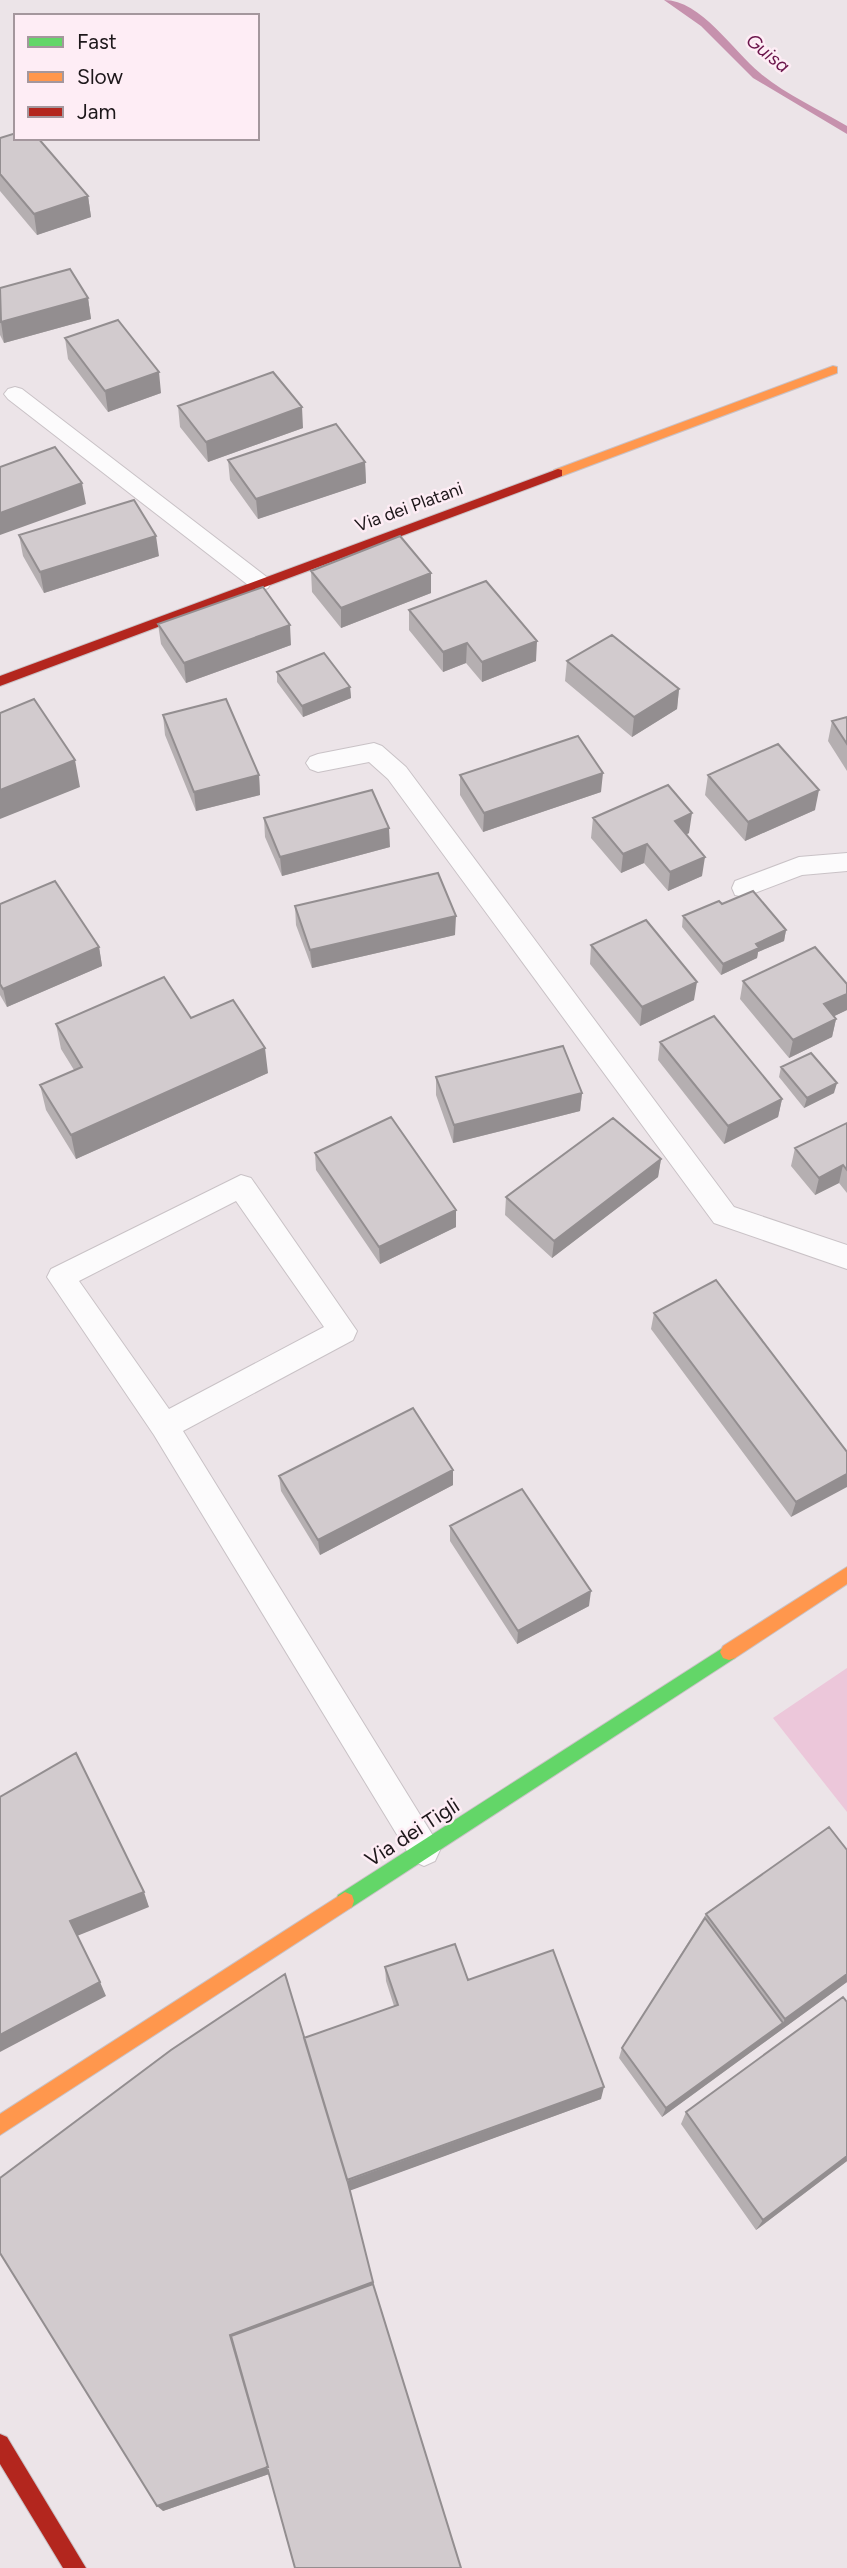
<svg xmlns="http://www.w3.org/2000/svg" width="847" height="2568" viewBox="0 0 847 2568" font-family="Figtree,sans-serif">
	<rect width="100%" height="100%" fill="#ece4e8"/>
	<path fill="#ecc7da" d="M847 1668V1812L773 1718Z"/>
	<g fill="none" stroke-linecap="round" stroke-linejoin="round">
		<path fill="#c691ad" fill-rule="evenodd" d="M664 0C701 0 733 51 760 73 785 94 819 109 847 126V134L753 78 701 26Z"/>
		<g stroke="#c9c2c6" stroke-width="2">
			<path id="lane" d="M15 387 22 389 268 578 271 583 268 588 260 591 252 588 8 399 4 394 8 389Z
				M374 743 382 746 406 767 734 1207 847 1245V1269L714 1223 388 779 369 762 318 772 310 769 306 763 310 757 318 754Z
				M847 853V871L802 875 744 897 735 895 732 888 735 881 799 857Z
				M241 1175 251 1178 357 1331 353 1340 183 1431 435 1839 440 1850 435 1861 424 1866 413 1861 154 1435 47 1277 51 1269ZM236 1201 324 1327 169 1409 79 1281Z"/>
		</g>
		<g stroke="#c9c2c6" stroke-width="2">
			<path id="fast" d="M729 1644 735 1646 738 1652 735 1658 352 1907 345 1910 338 1907 336 1901 338 1895Z"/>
		</g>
		<g stroke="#c9c2c6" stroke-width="2">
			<path id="slow" d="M833 366 837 367V373L562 476H554L552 473 554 470Z
				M847 1567V1584L735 1658 729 1660 723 1658 720 1652 723 1646Z
				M345 1892 352 1895 354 1901 352 1907 0 2135V2114Z"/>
		</g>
		<g stroke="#c9c2c6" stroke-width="2">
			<path id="jam" d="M558 469 562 470V476L0 686V676Z
				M0 2434 7 2437 86 2568H63L0 2464Z"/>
		</g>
		<use href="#lane" fill="#fcfbfc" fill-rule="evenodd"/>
		<use href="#fast" fill="#63d668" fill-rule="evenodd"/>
		<use href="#slow" fill="#ff974d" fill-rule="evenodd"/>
		<use href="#jam" fill="#b3261e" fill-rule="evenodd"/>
	</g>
	<path fill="#b5afb1" d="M0 138 88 196 91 217 37 235 0 191Z
		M0 288 88 298 91 319 4 343 0 335Z
		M65 338 161 393 108 412 68 359Z
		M178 406 303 428 208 462 180 427Z
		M228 460 365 462 366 483 258 519 230 480Z
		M19 535 159 556 44 593 23 556Z
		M311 571 431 593 341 628 312 592Z
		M409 610 536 661 482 682 466 663 443 672 409 630Z
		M158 624 291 645 186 683 161 644Z
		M567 661 679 689 677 709 632 737 565 681Z
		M277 672 350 687 351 698 303 717 277 682Z
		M163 715 259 775 260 795 196 811 165 735Z
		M847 717V771L828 741 832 721Z
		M460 775 601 792 483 832 460 795Z
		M708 775 815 810 745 841 705 795Z
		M264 818 390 847 282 876 265 837Z
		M593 818 689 833 686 835 702 876 668 891 644 863 621 873 591 838Z
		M0 904 99 947 102 966 7 1007 0 995Z
		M722 904 786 930 784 941 758 952 757 958 721 975 682 927 683 916Z
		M295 906 455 935 312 968 296 925Z
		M591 945 694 1000 640 1026 590 964Z
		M743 981 847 984V1010L834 1016 836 1019 832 1037 789 1058 740 999Z
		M191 1018 268 1073 76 1159 46 1110 40 1085 74 1070 61 1049 56 1024Z
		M660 1042 782 1099 778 1117 724 1144 658 1060Z
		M781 1067 834 1093 804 1108 779 1077Z
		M436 1077 582 1093 580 1111 453 1143 436 1095Z
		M847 1123V1193L839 1183 815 1195 791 1166 795 1148Z
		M315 1153 456 1227 380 1264 316 1170Z
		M661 1159 658 1177 552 1258 505 1215 506 1197Z
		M654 1313 847 1452 791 1517 651 1329Z
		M453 1470V1485L320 1555 281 1491 279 1476Z
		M450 1526 589 1606 517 1644 450 1541Z
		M847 1850V1982L662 2117 619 2058 622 2048 706 1914Z
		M385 1967 468 1980 601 2099 350 2190 269 2474 163 2511 304 2038 394 2006 386 1981Z
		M847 2002V2161L756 2230 681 2124 686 2112Z"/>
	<path fill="#938e90" d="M88 196 91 217 37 235 34 214Z
		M88 298 91 319 4 343 1 322Z
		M159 372 161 393 108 412 105 391Z
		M302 407 303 428 208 462 206 442Z
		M365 462 366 483 258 519 256 499Z
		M82 483 86 504 0 535V513Z
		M156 536 159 556 44 593 40 572Z
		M431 573V593L341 628V608Z
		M290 625 291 645 186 683 184 663Z
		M537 641 536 661 482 682V662Z
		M467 643 466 663 443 672V652Z
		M350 687 351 698 303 717 302 706Z
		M679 689 677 709 632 737 634 717Z
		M75 760 80 787 0 819V790Z
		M603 773 601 792 483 832 484 813Z
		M259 775 260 795 196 811 194 792Z
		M819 790 815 810 745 841 748 822Z
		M692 813 689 833 672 841 675 821Z
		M389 828 390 847 282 876 280 857Z
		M647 844 644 863 621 873 623 854Z
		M705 857 702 876 668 891 670 872Z
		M456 916 455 935 312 968 310 950Z
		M786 930 784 941 758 952 757 958 721 975 723 964 756 944Z
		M99 947 102 966 7 1007 3 989Z
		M697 982 694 1000 640 1026 642 1007Z
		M847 994V1010L820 1023 824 1004Z
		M836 1019 832 1037 789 1058 793 1040Z
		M265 1048 268 1073 76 1159 71 1135Z
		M837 1083 834 1093 804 1108 807 1098Z
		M582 1093 580 1111 453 1143 454 1125Z
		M782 1099 778 1117 724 1144 728 1126Z
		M661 1159 658 1177 552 1258 554 1241Z
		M843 1165 839 1183 815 1195 819 1178Z
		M456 1210V1227L380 1264 379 1247Z
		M453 1470V1485L320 1555 318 1540Z
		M847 1474V1487L791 1517 796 1502Z
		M591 1591 589 1606 517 1644 518 1631Z
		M144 1892 149 1907 77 1936 70 1921Z
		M847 1974V1982L662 2117 666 2108 783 2023 785 2019Z
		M100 1982 106 1996 0 2052V2035Z
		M604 2087 601 2099 349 2191 347 2181Z
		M847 2156V2161L756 2230 763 2220Z
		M373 2282 374 2292 272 2473 163 2511 157 2506 230 2335Z"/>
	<path fill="#d2cbce" stroke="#938e90" stroke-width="2" d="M16 133V138H38L88 196 34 214 0 174V138Z
		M70 269 88 298 1 322 0 288Z
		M118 320 159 372 105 391 65 338Z
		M273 372 302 407 206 442 178 406Z
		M336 424 365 462 256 499 228 460Z
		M55 447 82 483 0 513V467Z
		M134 500 156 536 40 572 19 535Z
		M400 536 431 573 341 608 311 571Z
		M486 581 537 641 482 662 467 643 443 652 409 610Z
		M263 587 290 625 184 663 158 624Z
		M612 635 679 689 634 717 567 661Z
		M324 653 350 687 302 706 277 672Z
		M34 699 75 760 0 790V713Z
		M226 699 259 775 194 792 163 715Z
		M847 717V744L832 721Z
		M578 736 603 773 484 813 460 775Z
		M778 744 819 790 748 822 708 775Z
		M668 785 692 813 675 821 705 857 670 872 647 844 623 854 593 818Z
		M372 790 389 828 280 857 264 818Z
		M438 873 456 916 310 950 295 906Z
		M55 881 99 947 3 989 0 984V904Z
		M753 891 786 930 756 944 759 948 723 964 683 916 719 901 722 904Z
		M646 920 697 982 642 1007 591 945Z
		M815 947 847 984V994L824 1004 836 1019 793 1040 743 981Z
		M164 977 191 1018 233 1000 265 1048 71 1135 40 1085 82 1067 56 1024Z
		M714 1016 782 1099 728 1126 660 1042Z
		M563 1046 582 1093 454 1125 436 1077Z
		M811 1053 837 1083 807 1098 781 1067Z
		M391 1117 456 1210 379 1247 315 1153Z
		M613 1118 661 1159 554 1241 506 1197Z
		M847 1123V1170L843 1165 819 1178 795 1148Z
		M716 1280 847 1452V1474L796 1502 654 1313Z
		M413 1408 453 1470 318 1540 279 1476Z
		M522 1489 591 1591 518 1631 450 1526Z
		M76 1753 144 1892 70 1921 100 1982 0 2035V1797Z
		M829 1827 847 1850V1974L785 2019 706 1914Z
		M705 1918 783 2023 666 2108 622 2048Z
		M455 1944 468 1980 553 1950 604 2087 347 2180 304 2038 398 2005 385 1967Z
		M285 1974 347 2179 373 2282 230 2335 268 2467 157 2506 0 2253V2178L171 2050Z
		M843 1997 847 2002V2156L763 2220 686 2112Z
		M373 2284 461 2568H295L267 2467H268L231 2336Z"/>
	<g text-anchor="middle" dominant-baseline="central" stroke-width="5" stroke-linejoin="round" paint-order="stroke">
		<g font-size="18" fill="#1d171a" stroke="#feedf5">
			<text transform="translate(409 507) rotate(-20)">Via dei Platani</text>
		</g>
		<g font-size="19" font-style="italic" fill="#6b154b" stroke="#feedf5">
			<text transform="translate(768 53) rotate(39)">Guisa</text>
		</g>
		<g font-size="21" fill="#1d171a" stroke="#feedf5">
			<text transform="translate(412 1832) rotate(-33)">Via dei Tigli</text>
		</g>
	</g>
	<rect x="14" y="14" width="245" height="126" fill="#feedf5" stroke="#a4979d" stroke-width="2"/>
	<rect x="28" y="37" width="35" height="10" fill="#63d668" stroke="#a4979d" stroke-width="2"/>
	<text x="77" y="49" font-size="21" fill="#1d171a">Fast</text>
	<rect x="28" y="72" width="35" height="10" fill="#ff974d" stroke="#a4979d" stroke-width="2"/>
	<text x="77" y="84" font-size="21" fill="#1d171a">Slow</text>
	<rect x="28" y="107" width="35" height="10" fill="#b3261e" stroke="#a4979d" stroke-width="2"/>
	<text x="77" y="119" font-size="21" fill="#1d171a">Jam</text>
</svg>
